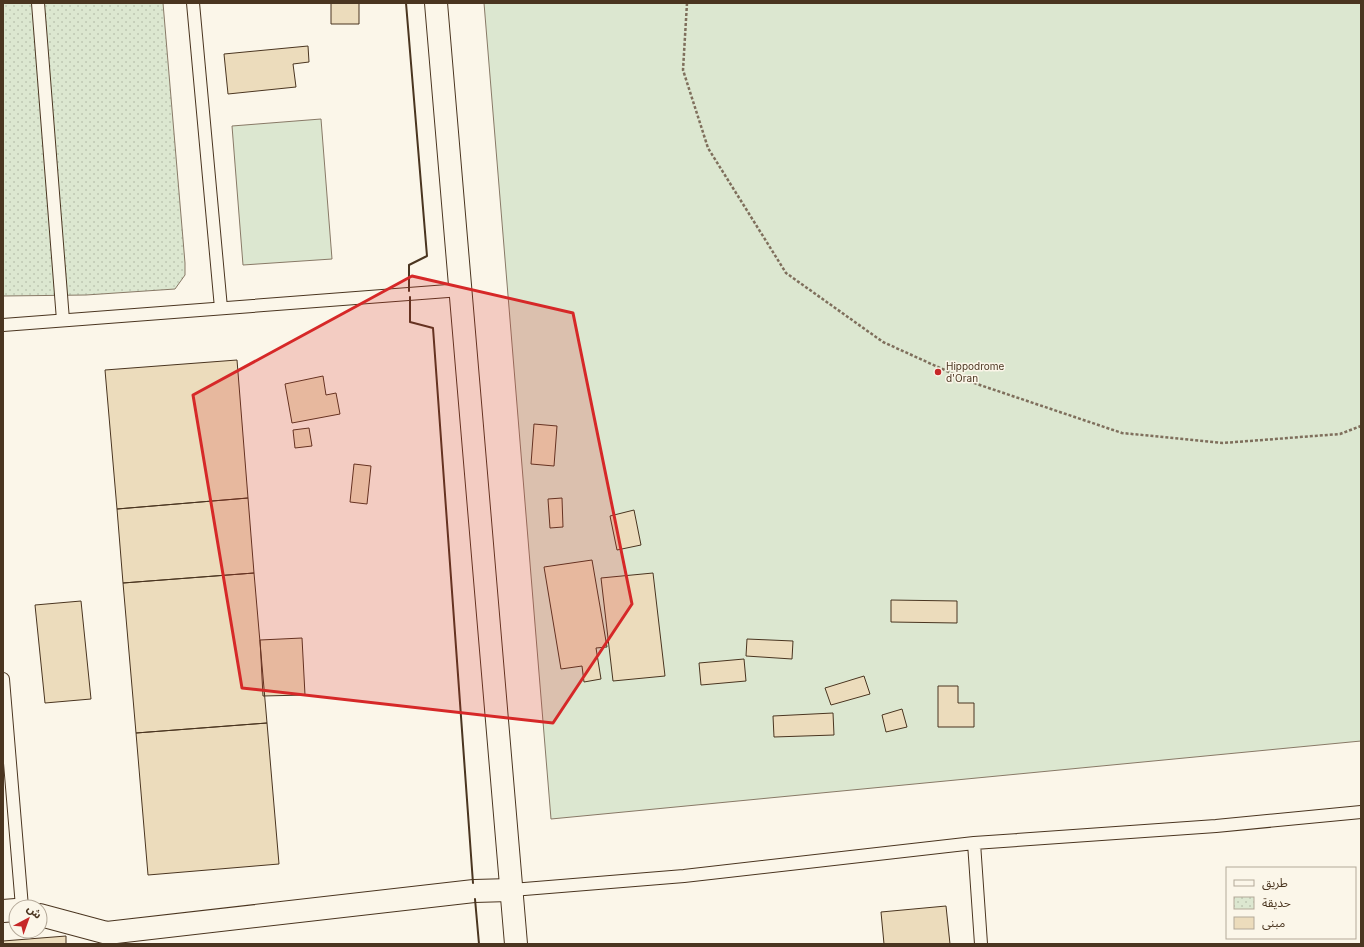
<svg xmlns="http://www.w3.org/2000/svg" width="1364" height="947" viewBox="0 0 1364 947" font-family="Inter,'Noto Sans Arabic',sans-serif">
	<defs>
		<pattern id="park-dots" width="8" height="8" patternUnits="userSpaceOnUse"><rect width="8" height="8" fill="#dce7d0"/><path d="M2 2h.1M6 6h.1" fill="none" stroke="#bec7b2" stroke-width="1.8" stroke-linecap="round"/></pattern>
	</defs>
	<rect width="100%" height="100%" fill="#fbf6e9"/>
	<path fill="#dce7d0" stroke="#887966" d="M484 3H1361V741L551 819Z
		M321 119 332 259 243 265 232 126Z"/>
	<path fill="url(#park-dots)" stroke="#887966" d="M3 3H163L185 263V275L175 289 86 295 3 296Z"/>
	<path fill="#ecdcbc" stroke="#4a3520" d="M331 3H359V24H331Z
		M308 46 309 62 293 64 296 87 228 94 224 54Z
		M237 360 248 498 117 509 105 370Z
		M323 376 326 395 336 393 340 414 292 423 285 384Z
		M534 424 557 426 554 466 531 464Z
		M309 428 312 446 295 448 293 430Z
		M354 464 371 466 367 504 350 502Z
		M248 498 254 573 123 583 117 509Z
		M562 498 563 527 550 528 548 499Z
		M634 510 641 545 617 550 610 516Z
		M592 560 607 647 596 648 601 679 584 682 582 666 561 669 544 567Z
		M254 573 267 723 136 733 123 583Z
		M653 573 665 676 613 681 601 578Z
		M891 600 957 601V623L891 622Z
		M81 601 91 699 45 703 35 605Z
		M302 638 305 695 263 696 260 640Z
		M747 639 793 641 792 659 746 656Z
		M744 659 746 681 701 685 699 663Z
		M864 676 870 694 831 705 825 688Z
		M938 686H958V703H974V727H938Z
		M902 709 907 727 886 732 882 715Z
		M833 713 834 735 774 737 773 716Z
		M267 723 279 864 148 875 136 733Z
		M946 906 950 944H884L881 912Z
		M66 936V944H3V941Z"/>
	<g fill="none" stroke-linecap="round" stroke-linejoin="round">
		<g stroke="#4a3520" stroke-width="14">
			<path id="lane" d="M38 3 63 320
				M193 3 221 308
				M3 325 461 290
				M3 679 22 907
				M974 843 981 944
				M512 890 684 876 974 843 1216 826 1361 812"/>
		</g>
		<g stroke="#4a3520" stroke-width="24">
			<path id="street" d="M3 911 16 910
				M40 915 107 933 474 891 512 890"/>
		</g>
		<g stroke="#4a3520" stroke-width="24">
			<path id="secondary" d="M436 3 516 944"/>
		</g>
		<path stroke="#7f6f5c" stroke-width="2.5" stroke-dasharray="3 2" stroke-linecap="butt" d="M687 3 683 70 708 148 786 273 883 342 971 382 1122 433 1223 443 1340 434 1361 426"/>
		<use href="#lane" stroke="#fbf6e9" stroke-width="12"/>
		<use href="#street" stroke="#fbf6e9" stroke-width="22"/>
		<use href="#secondary" stroke="#fbf6e9" stroke-width="22"/>
		<path stroke="#4a3520" stroke-width="2" d="M406 3 427 256 409 265V291
			M410 297V322L433 328 473 883
			M475 899 479 944"/>
	</g>
	<path fill="#d62828" fill-opacity="0.2" stroke="#d62828" stroke-width="3" stroke-linejoin="round" d="M412 276 573 313 632 604 553 723 242 688 193 395Z"/>
	<circle fill="#c62828" stroke="#fbf6e9" stroke-width="1.5" cx="938" cy="372" r="4"/>
	<g text-anchor="middle" dominant-baseline="central" stroke-width="3" stroke-linejoin="round" paint-order="stroke">
		<g font-size="10" fill="#4a3520" stroke="#fbf6e9" text-anchor="start">
			<text x="946" y="366">Hippodrome<tspan x="946" dy="12">d'Oran</tspan></text>
		</g>
	</g>
	<rect width="1364" height="947" fill="none" stroke="#4a3520" stroke-width="8"/>
	<rect x="1226" y="867" width="130" height="72" fill="#fbf6e9" stroke="#b4a999"/>
	<rect x="1234" y="880" width="20" height="6" fill="#fbf6e9" stroke="#b4a999"/>
	<text x="1262" y="887" font-size="12" fill="#4a3520">طريق</text>
	<rect x="1234" y="897" width="20" height="12" fill="url(#park-dots)" stroke="#b4a999"/>
	<text x="1262" y="907" font-size="12" fill="#4a3520">حديقة</text>
	<rect x="1234" y="917" width="20" height="12" fill="#ecdcbc" stroke="#b4a999"/>
	<text x="1262" y="927" font-size="12" fill="#4a3520">مبنى</text>
	<g transform="translate(28 919) rotate(41)"><circle r="19" fill="#fbf6e9" stroke="#b4a999"/>
	<path d="M0-3L7 15L0 10L-7 15Z" fill="#c62828"/>
	<text y="-6" font-size="11" font-weight="bold" text-anchor="middle" fill="#4a3520">ش</text>
	</g>
</svg>
